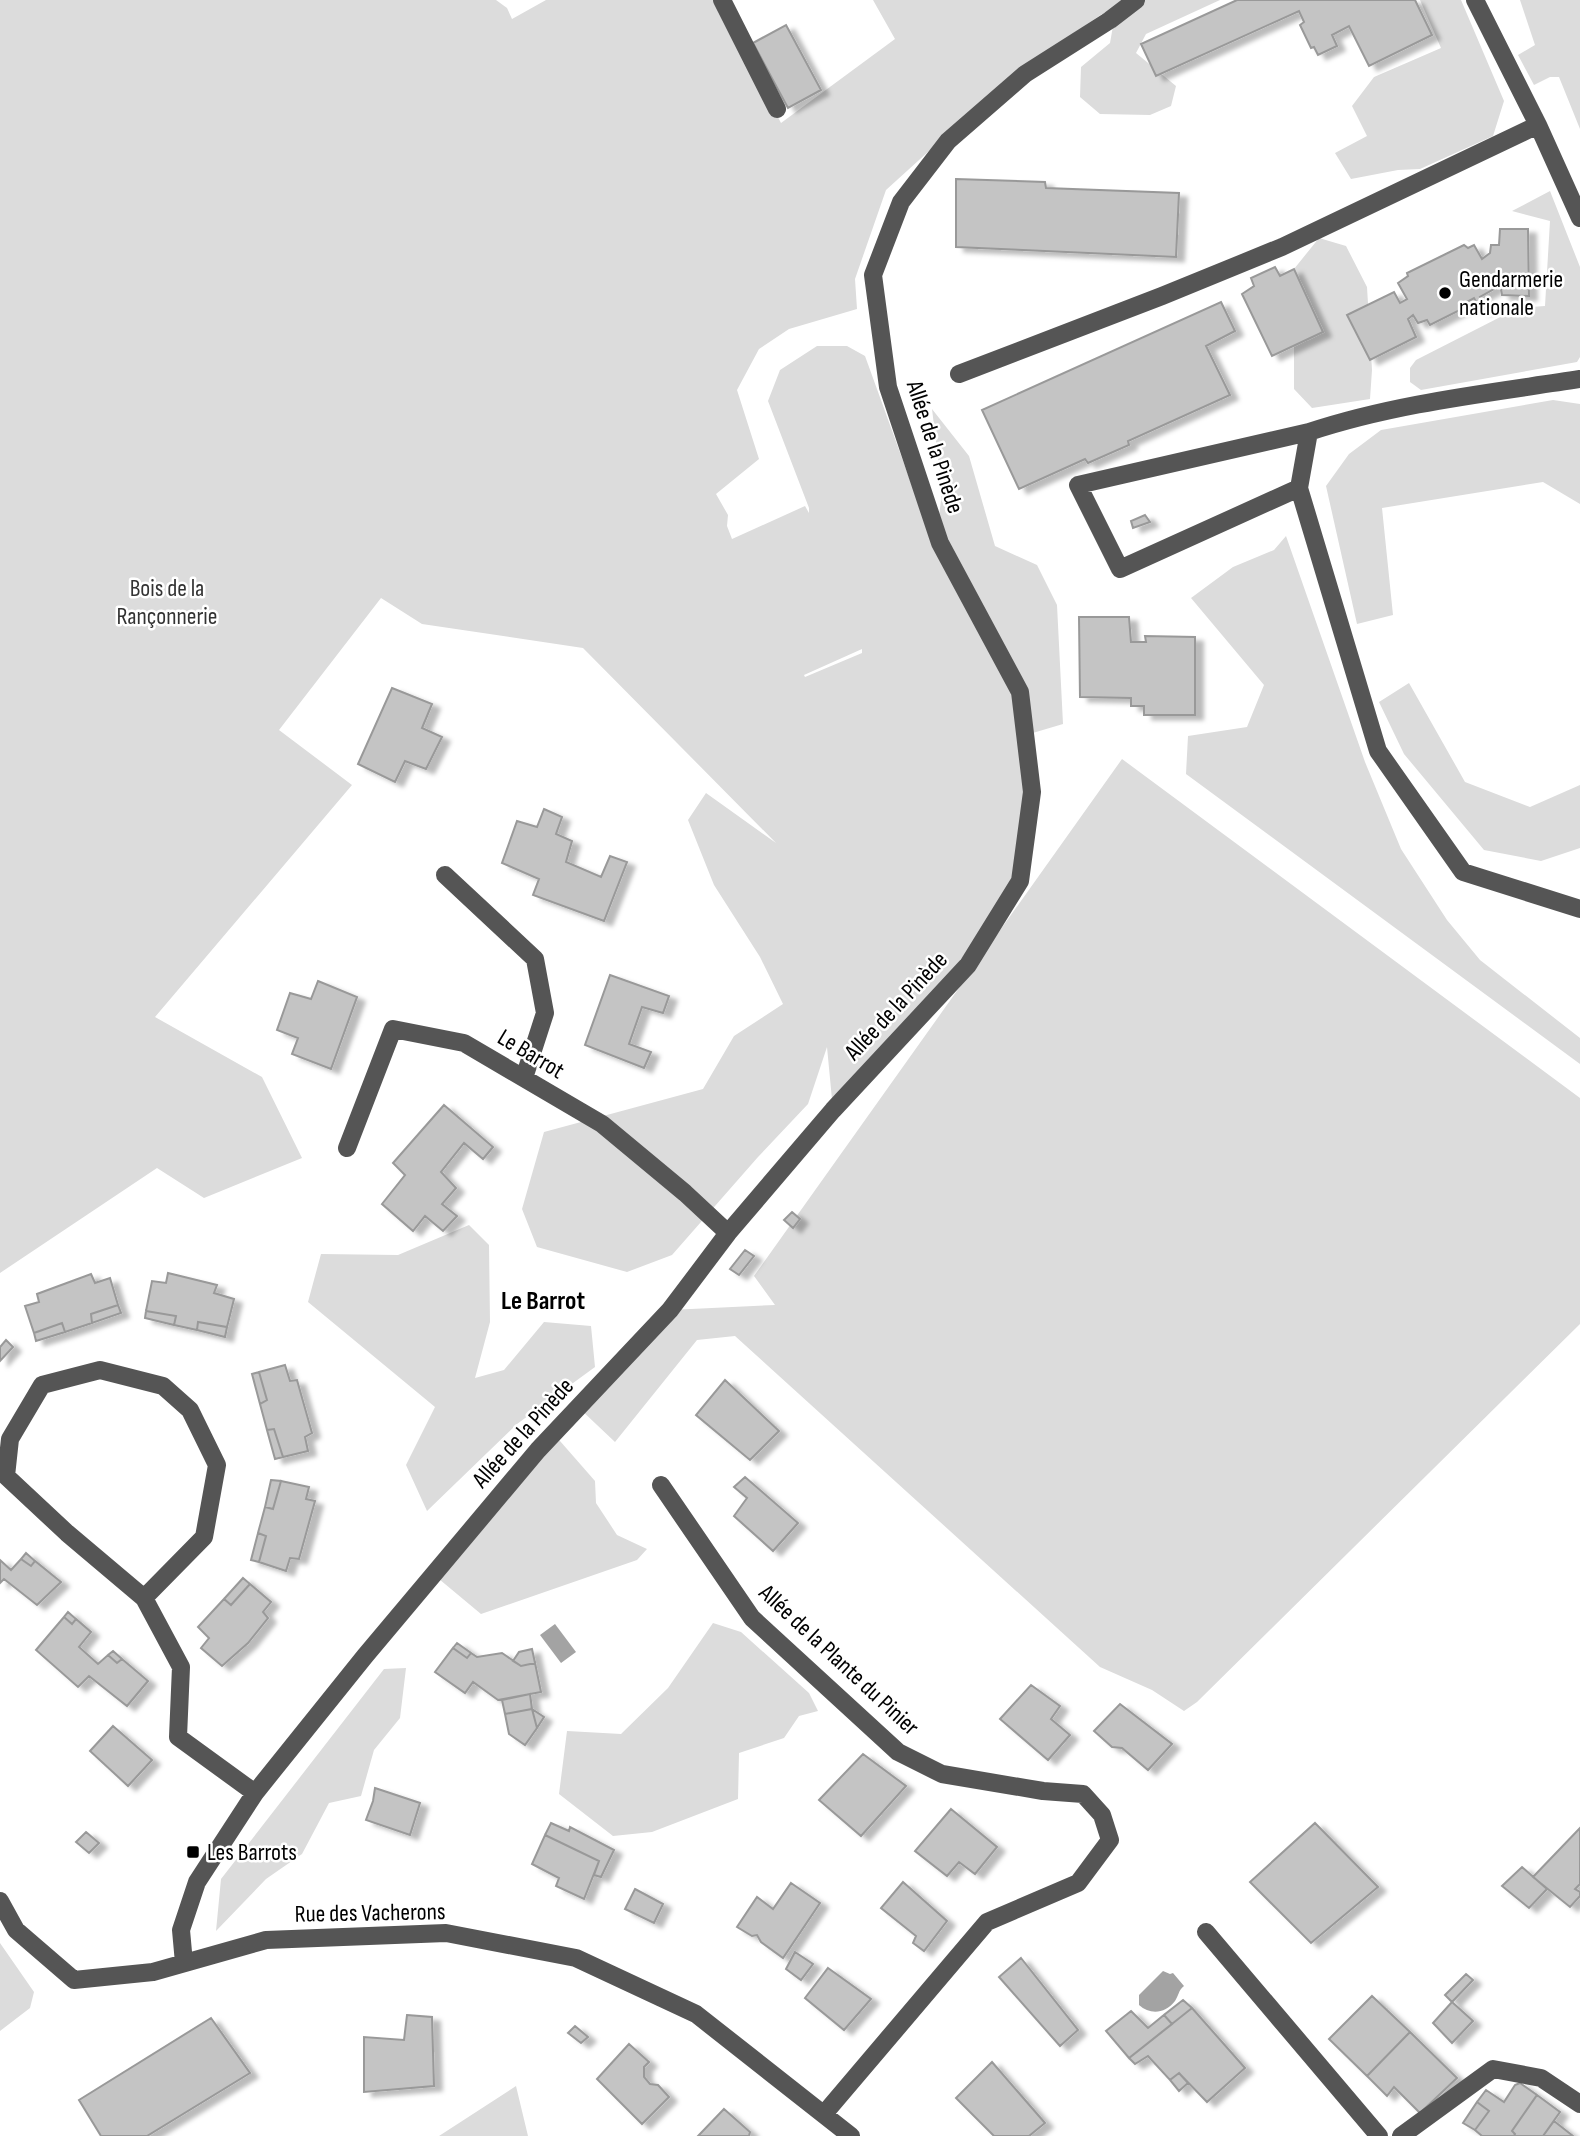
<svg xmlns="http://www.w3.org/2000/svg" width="1580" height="2136" viewBox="0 0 1580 2136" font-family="'Sofia Sans Condensed',sans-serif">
	<defs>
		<filter id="shadow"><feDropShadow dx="8" dy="4.5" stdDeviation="2" flood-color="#0004"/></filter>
	</defs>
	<rect width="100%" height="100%" fill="#fff"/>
	<path fill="#dcdcdc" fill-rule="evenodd" d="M0 0H496L507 8 512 19 546 0H717L781 123 895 39 873 0H1220L1146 34 1136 53 1176 86 1171 106 1150 115 1100 114 1080 97 1081 67 1110 43 1113 26 1102 14 1016 72 886 190 855 279 857 309 789 329 759 349 737 390 759 459 716 494 728 515 727 526 732 539 805 506 809 513V508L768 401 780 370 817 346H847L865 356 923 516 936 541 942 492 932 409 969 456 995 546 1037 565 1057 605 1063 724 1026 735C1040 768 1041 822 1030 856 1024 872 1010 888 1001 902 953 977 892 1043 833 1110L827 1047 808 1104 758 1157 672 1255 627 1272 537 1247 522 1209 544 1132 703 1089 734 1036 783 1004 760 957 714 885 688 820 706 793 776 843 583 648 422 624 381 598 279 730 352 785 155 1017 262 1077 302 1158 204 1198 157 1168 0 1273ZM862 649V653L805 677 804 675Z
		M1420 0H1461L1504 101 1493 136 1420 169 1398 170 1351 179 1335 153 1367 136 1352 106 1374 77 1441 48Z
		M1520 0H1580V129L1559 77H1550L1534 85 1518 55 1535 45Z
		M1550 191 1580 267V357L1577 362 1421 390 1410 382V368L1416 360 1518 308 1545 306 1550 221 1512 211Z
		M1319 238 1346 246 1367 287 1372 370 1370 399 1312 408 1294 389V269Z
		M1553 400 1580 404V504L1543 482 1382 508 1393 615 1357 624 1326 486 1349 454 1381 430Z
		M1286 536 1365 762 1401 849 1447 920 1480 960 1580 1038V1064L1186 774 1188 736 1247 727 1264 685 1191 598 1233 567 1274 550Z
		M1409 683 1465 782 1530 807 1580 785V848L1541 861 1484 850 1404 754 1379 702Z
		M1122 759 1580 1098V1324L1197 1702 1184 1711 1152 1690 1100 1667 735 1336 697 1340 615 1442 578 1407 670 1310 775 1305 754 1276Z
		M469 1225 489 1245 490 1322 475 1378 504 1370 544 1322 591 1326 595 1367 517 1424 427 1511 406 1465 435 1407 308 1302 321 1254 398 1255Z
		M553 1433 595 1481 596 1503 617 1535 647 1549 637 1560 481 1614 433 1574Z
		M713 1623 741 1632 809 1693 818 1711 799 1716 784 1738 739 1753 738 1799 652 1832 613 1836 559 1794 567 1731 621 1734 668 1688Z
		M406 1668 400 1718 374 1750 361 1796 329 1803 302 1854 266 1879 216 1931 221 1879 384 1669Z
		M0 1943 34 1992 30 2008 0 2031Z
		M516 2086 528 2136H439Z"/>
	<path fill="#a3a3a3" d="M555 1624 576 1652 561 1663 540 1635Z
		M1163 1971 1170 1974 1173 1973 1184 1986C1178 1991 1179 1995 1175 2001 1165 2014 1150 2015 1139 2005V1995Z"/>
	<path fill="#c4c4c4" stroke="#999" stroke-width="2" filter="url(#shadow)" d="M1237 0H1415L1432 35 1369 66 1349 26 1332 35 1337 46 1318 55 1314 47 1311 48 1300 25 1304 22 1299 11 1156 76 1141 44Z
		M786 25 821 90 788 108 753 43Z
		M956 179 1045 182 1046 188 1179 193 1176 257 956 247Z
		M1500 229H1528L1529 296 1502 295 1500 284 1493 285 1494 289 1480 297 1486 309 1481 311 1474 298 1463 304 1464 308 1430 325 1427 320 1418 323 1413 315 1408 319 1416 337 1370 360 1347 315 1394 292 1400 303 1407 299 1398 283 1408 276 1407 273 1464 245 1468 248 1474 245 1482 259 1490 253 1491 245H1499Z
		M1275 267 1280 276 1294 269 1323 332 1272 356 1242 294 1254 286 1251 278Z
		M1221 302 1235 331 1206 346 1230 395 1128 441 1129 445 1088 463 1085 459 1019 489 982 410Z
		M1145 515 1150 522 1133 528 1131 521Z
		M1079 617H1129L1131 642H1146L1145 636 1195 637V715H1144V706H1131V698L1080 697Z
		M392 688 432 704 422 728 442 737 426 769 405 761 395 782 358 764Z
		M544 809 562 817 556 834 572 841 566 862 601 877 610 856 627 862 604 921 533 895 539 879 502 863 517 821 537 827Z
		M610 975 669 996 663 1013 642 1007 629 1044 651 1052 644 1068 585 1045Z
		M318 981 357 997 331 1069 292 1054 298 1038 277 1030 290 993 311 999Z
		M444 1105 493 1147 483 1159 464 1143 441 1172 456 1188 442 1204 457 1216 443 1231 425 1216 413 1231 382 1204 405 1175 393 1163Z
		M792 1212 800 1219 793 1228 784 1220Z
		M745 1250 754 1256 739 1275 730 1269Z
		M168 1273 217 1285 214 1293 234 1299 227 1327 198 1322 197 1330 174 1325 176 1316 146 1311 152 1281 166 1283Z
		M91 1274 95 1283 110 1278 118 1305 91 1314 92 1323 65 1332 62 1323 34 1333 25 1306 39 1302 37 1294Z
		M118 1305 121 1313 92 1323 91 1314Z
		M146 1311 176 1316 174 1325 145 1318Z
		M198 1322 227 1327 225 1337 197 1330Z
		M62 1323 65 1332 36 1341 34 1333Z
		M6 1340 13 1347 0 1361V1347Z
		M285 1365 290 1381 297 1380 312 1433 305 1437 308 1451 283 1457 274 1429 267 1430 260 1404 267 1400 259 1372Z
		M259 1372 267 1400 260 1404 252 1374Z
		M725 1380 779 1431 750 1460 696 1415Z
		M274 1429 283 1457 275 1459 267 1430Z
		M745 1477 798 1523 773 1551 734 1516 747 1498 734 1487Z
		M271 1480 281 1481 273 1509 265 1507Z
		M281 1481 309 1487 306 1499 315 1501 299 1559 290 1558 286 1571 259 1562 266 1536 258 1533 265 1507 273 1509Z
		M258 1533 266 1536 259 1562 251 1560Z
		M26 1553 35 1561 31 1566 21 1559Z
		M21 1559 31 1566 35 1561 61 1582 37 1605 4 1579 0 1583V1560L11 1570Z
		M243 1578 250 1584 231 1605 224 1599Z
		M250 1584 271 1602 263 1612 268 1618 248 1643 222 1666 201 1648 209 1638 198 1627 224 1599 231 1605Z
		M68 1612 76 1619 72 1624 64 1617Z
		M64 1617 72 1624 76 1619 91 1632 79 1647 98 1664 108 1655 117 1663 122 1659 148 1681 127 1706 89 1676 78 1687 36 1650Z
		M457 1643 471 1653 467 1658 453 1648Z
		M453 1648 467 1658 471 1653 477 1657 502 1653 521 1666 535 1663 541 1692 498 1700 473 1682 465 1693 435 1672Z
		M532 1649 535 1663 521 1666 513 1661 519 1652Z
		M113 1651 122 1659 117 1663 108 1655Z
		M1031 1685 1060 1706 1051 1719 1070 1735 1048 1760 1000 1719Z
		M530 1694 532 1709 505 1714 502 1700Z
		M1120 1704 1172 1744 1148 1770 1122 1748 1112 1747 1094 1731Z
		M532 1709 544 1717 537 1728Z
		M532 1709 537 1728 525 1745 509 1734 505 1714Z
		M113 1726 152 1760 128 1786 90 1751Z
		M863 1754 906 1786 861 1836 819 1800Z
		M375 1788 420 1803 410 1835 366 1820 373 1801Z
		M951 1809 997 1847 975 1874 959 1862 947 1876 915 1851Z
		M551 1823 569 1831 570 1827 614 1850 601 1877 594 1875 599 1861 545 1835Z
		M1315 1823 1378 1887 1311 1943 1250 1882Z
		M1580 1828V1884L1575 1889 1580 1892V1896L1570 1907 1533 1877Z
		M86 1832 99 1843 89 1853 76 1842Z
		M545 1835 599 1861 584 1899 556 1886 559 1878 532 1864Z
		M1522 1867 1547 1889 1529 1908 1502 1886Z
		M903 1882 947 1921 924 1951 913 1943 916 1936 881 1908Z
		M791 1883 820 1903 783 1958 761 1942 757 1935 752 1936 737 1927 757 1897 773 1909Z
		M635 1889 663 1904 654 1923 625 1909Z
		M795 1952 813 1964 801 1980 786 1969Z
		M1021 1958 1078 2030 1060 2046 999 1977Z
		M828 1968 871 1999 844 2030 805 1998Z
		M1466 1974 1473 1980 1452 2002 1445 1995Z
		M1372 1996 1410 2032 1367 2076 1329 2039Z
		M1183 2000 1192 2008 1172 2024 1164 2015Z
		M1452 2002 1473 2021 1452 2043 1433 2023Z
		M1192 2008 1245 2068 1207 2102 1179 2073 1170 2080 1148 2056 1135 2064 1129 2058Z
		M1131 2011 1148 2028 1164 2015 1172 2024 1129 2058 1106 2031Z
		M407 2015 432 2017 434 2086 364 2092V2037L404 2040Z
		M211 2018 250 2073 147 2136H101L79 2100Z
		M575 2026 588 2037 581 2043 568 2033Z
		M1410 2032 1457 2078 1420 2113 1394 2087 1387 2096 1367 2076Z
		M629 2044 649 2062 644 2067V2077L650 2084 658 2085 669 2097 642 2124 597 2079Z
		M992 2062 1045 2123 1029 2136H994L956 2098Z
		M1179 2073 1188 2083 1179 2091 1170 2080Z
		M1520 2083 1537 2095 1512 2131 1515 2134 1514 2136H1482L1475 2130 1489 2111 1477 2102 1486 2090 1504 2102 1515 2085Z
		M1537 2095 1560 2112 1543 2136H1514L1515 2134 1512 2131Z
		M1477 2102 1489 2111 1475 2130 1463 2123Z
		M724 2109 750 2132 749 2136H698Z
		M1554 2121 1573 2136H1543Z"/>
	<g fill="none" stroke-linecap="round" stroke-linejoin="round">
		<path stroke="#555" stroke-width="18" d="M722 0 777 109
			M1475 0 1538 125
			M959 374 1162 296 1282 247 1538 125 1580 218
			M1580 379C1490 393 1396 403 1309 432L1299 488 1378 751 1463 872 1580 909
			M1299 488 1120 569 1078 485 1309 432
			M445 875 535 959 545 1013 524 1078
			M347 1148 393 1029 464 1043 602 1124 685 1193 728 1233
			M661 1485 752 1618 898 1752 942 1774 1043 1791 1083 1794 1102 1815 1110 1840 1078 1883 987 1922 824 2114
			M144 1598 204 1537 217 1465 190 1410 163 1386 100 1370 42 1385 10 1439 6 1476 67 1533 144 1598 181 1667 178 1737 255 1793
			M0 1901 16 1930 74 1980 153 1972 266 1940 446 1933 576 1958 696 2014 851 2136
			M1206 1932 1379 2136
			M184 1963 181 1930 197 1882 255 1793 365 1656 538 1450 670 1310 728 1233 833 1110 968 965 1020 881 1032 792 1020 692 940 543 888 387 873 275 901 202 948 141 1025 74 1110 20 1136 0
			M1401 2136 1493 2069 1541 2078 1580 2104"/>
	</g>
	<g fill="#000" stroke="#fff" stroke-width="2.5">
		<circle cx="1445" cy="293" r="7"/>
		<rect x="186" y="1845" width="14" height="14" rx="3.5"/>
	</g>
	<g text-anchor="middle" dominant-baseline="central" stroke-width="5" stroke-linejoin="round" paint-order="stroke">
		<g font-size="24" fill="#000" stroke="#fff" text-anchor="start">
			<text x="1459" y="279">Gendarmerie<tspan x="1459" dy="28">nationale</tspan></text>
			<text x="207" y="1852">Les Barrots</text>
		</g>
		<g font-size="24" fill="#000" stroke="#fff">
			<text transform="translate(935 447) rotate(72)">Allée de la Pinède</text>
			<text transform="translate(896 1006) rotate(-47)">Allée de la Pinède</text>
			<text transform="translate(531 1054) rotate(31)">Le Barrot</text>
			<text transform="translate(523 1433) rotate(-48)">Allée de la Pinède</text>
			<text transform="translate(839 1660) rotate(43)">Allée de la Plante du Pinier</text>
			<text transform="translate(370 1913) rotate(-1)">Rue des Vacherons</text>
		</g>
		<g font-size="24" fill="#333" stroke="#fff">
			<text x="167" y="588">Bois de la<tspan x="167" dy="28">Rançonnerie</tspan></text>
		</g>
		<g font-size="26" font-weight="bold" fill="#000" stroke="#fff">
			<text x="543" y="1301">Le Barrot</text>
		</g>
	</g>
</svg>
